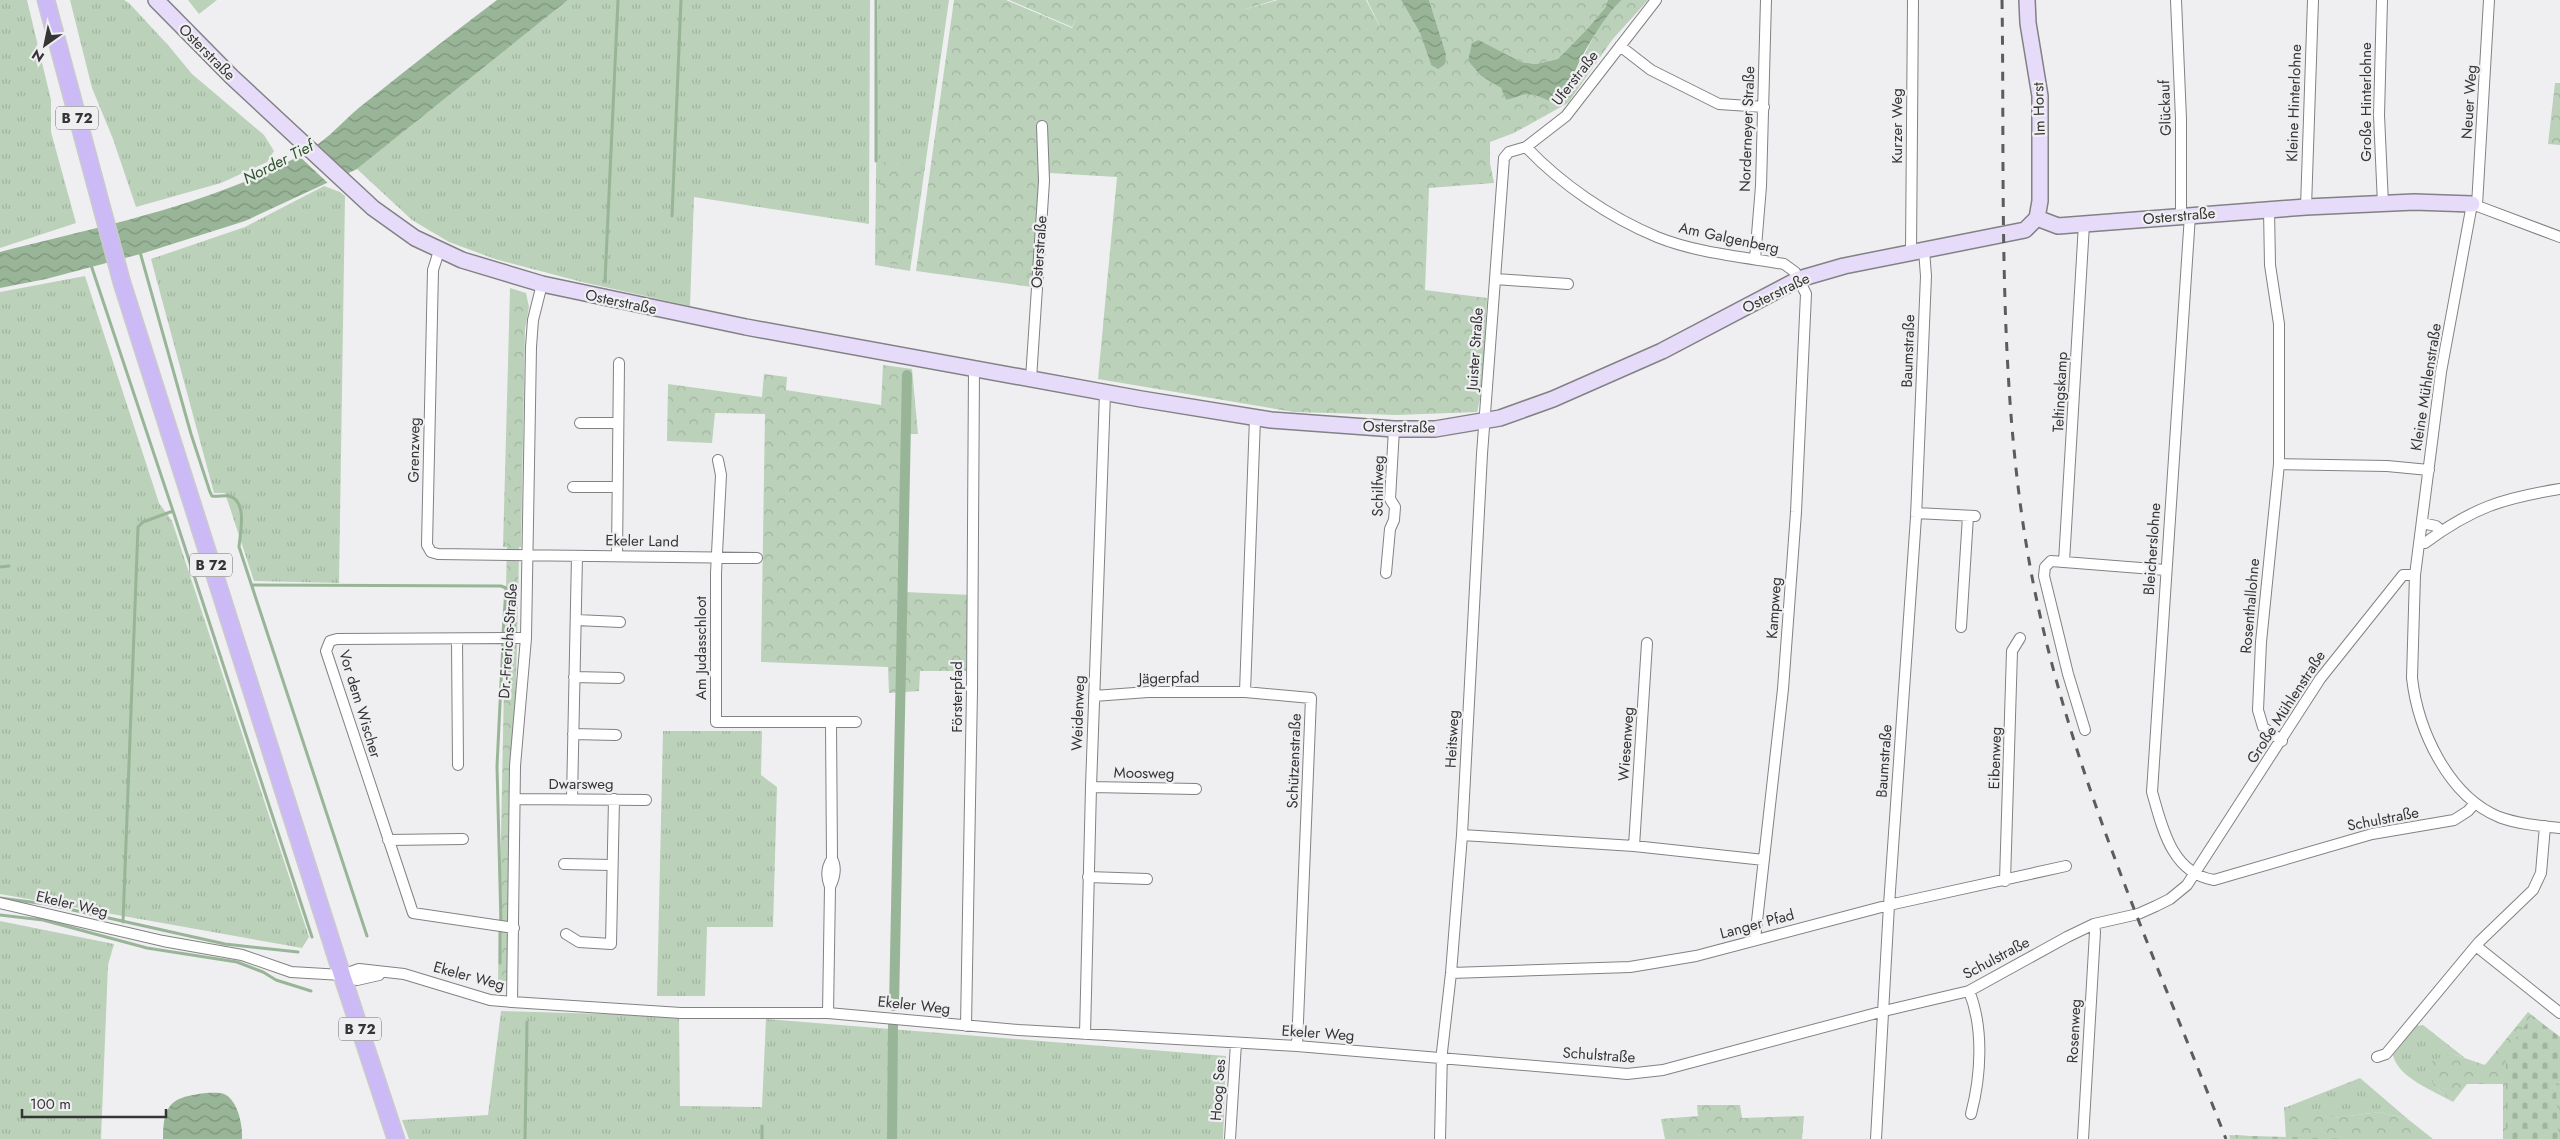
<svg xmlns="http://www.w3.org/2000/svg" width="2560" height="1139" viewBox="0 0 2560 1139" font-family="Jost,sans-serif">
	<defs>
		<pattern id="grass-tufts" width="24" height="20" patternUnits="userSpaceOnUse" patternTransform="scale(1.25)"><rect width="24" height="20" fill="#bbd1b9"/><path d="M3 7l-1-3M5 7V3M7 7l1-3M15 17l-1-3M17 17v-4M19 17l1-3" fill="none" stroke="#a1b4a0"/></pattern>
		<pattern id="forest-crowns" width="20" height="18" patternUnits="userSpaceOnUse" patternTransform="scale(1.25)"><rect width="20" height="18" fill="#bbd1b9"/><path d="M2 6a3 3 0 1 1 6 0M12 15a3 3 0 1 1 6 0" fill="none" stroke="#a1b4a0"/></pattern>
		<pattern id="cemetery-stones" width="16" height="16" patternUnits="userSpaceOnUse" patternTransform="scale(1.25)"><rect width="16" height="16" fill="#bbd1b9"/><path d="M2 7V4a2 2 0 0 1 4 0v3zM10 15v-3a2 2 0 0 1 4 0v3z" fill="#a1b4a0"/></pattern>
		<pattern id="water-waves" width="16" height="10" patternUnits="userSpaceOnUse" patternTransform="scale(1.25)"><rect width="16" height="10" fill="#99b597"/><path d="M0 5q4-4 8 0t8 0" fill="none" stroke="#7e947c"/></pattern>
	</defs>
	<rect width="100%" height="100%" fill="#efeff2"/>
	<path fill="url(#grass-tufts)" d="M0 0H27L51 100V132L76 223 0 248Z
		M70 0H124L129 3 168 45 192 74 264 135 274 151 267 162 221 183 136 207 113 139 92 88Z
		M188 0H217L199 14Z
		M568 0H870L869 224 694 197 690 306 582 282 495 259 449 242 412 220 357 169Z
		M878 0H949L910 271 875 265Z
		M324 186 340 192 345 196 339 583 254 581 225 493H214L151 259 245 227Z
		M85 276 159 503 172 521 309 937 302 948 0 894V292Z
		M510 288 526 293 529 307 525 329 521 547H503Z
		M663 731H762L761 775 777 787 773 927H707L705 996H657Z
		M0 921 114 944 108 965 101 1139H0Z
		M501 1011 679 1016 680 1106 762 1107 766 1019 1226 1056 1223 1139H409L402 1120 488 1115Z
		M2423 1025 2465 1058 2450 1053 2433 1085 2453 1102C2434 1091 2398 1078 2393 1055L2416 1026Z
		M2360 1078 2409 1120 2380 1112 2333 1118 2284 1108Z"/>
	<path fill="url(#forest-crowns)" d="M954 0H1006L1072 28 1079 13 1072 27 1009 0H1275L1236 12 1278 0H1366L1384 35 1367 0H1401L1420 33 1431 65 1446 54 1429 0H1608L1605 8 1588 28 1558 59 1536 64 1521 62 1479 40 1468 61 1481 76 1501 88 1506 100C1514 99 1522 94 1529 94 1553 94 1546 116 1575 90L1574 75 1596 32 1614 6 1622 0H1648L1612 40 1568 103 1514 133 1490 142V163L1494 183 1429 188 1425 290 1487 298 1482 391 1477 412 1397 415 1294 412 1098 379 1117 177 1050 173 1032 287 916 271Z
		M2555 83H2560V145L2548 144Z
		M881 162 922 167 907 266 878 262Z
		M512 296 525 300 509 981H498Z
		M883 365 912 369 918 434H905L904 592 972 595V671H920L919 691 889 693 888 667 761 662 765 414 715 413 712 443 667 441 668 384 762 397 764 374 787 377 786 390 881 405Z
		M2528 1012 2560 1037V1139H2503V1084H2467L2453 1102 2433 1085 2431 1062 2450 1053 2485 1065Z
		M1697 1105H1740L1742 1118 1804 1116 1802 1139H1665L1661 1119 1698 1116Z
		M2284 1107 2333 1118 2380 1112 2409 1120 2433 1139H2230L2229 1135 2286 1138Z"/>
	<path fill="url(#cemetery-stones)" d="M2532 1016 2560 1037V1116L2559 1082H2556L2558 1139H2506V1052Z
		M2235 1135 2250 1136 2356 1139H2237Z"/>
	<path fill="url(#water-waves)" d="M497 0H568L357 169 245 221 144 253 46 279 0 288V252C99 227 224 202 311 149 330 137 343 121 360 107 405 71 450 35 497 0Z
		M1401 0H1429L1446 54 1445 64 1438 69 1431 65 1420 33Z
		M1608 0H1622C1608 10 1579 58 1574 75 1573 80 1574 86 1575 90 1558 117 1546 94 1529 94 1522 94 1514 99 1506 100L1501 88 1481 76 1468 61 1472 43 1479 40 1521 62 1536 64 1558 59 1588 28 1605 8Z
		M206 1093C212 1093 221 1092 226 1095 238 1102 243 1126 242 1139H163C163 1103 172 1097 206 1093Z"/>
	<path fill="#efeff2" d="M316 143 350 175 330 185 297 154Z"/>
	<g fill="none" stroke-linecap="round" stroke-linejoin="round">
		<path stroke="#99b597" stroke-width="3" d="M876 0V161
			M672 216 681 0
			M140 252 191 434 210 492 212 496C218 497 223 495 229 496 248 500 240 534 239 547L367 936
			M91 265 173 511 143 522 138 527 123 922
			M605 281 618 0
			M173 511 312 937
			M0 567 9 566
			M252 585 501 586 506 588 503 634
			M0 898 46 904 225 944 298 952
			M0 915 43 920 147 948 237 962 263 972 276 980 311 991
			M501 924 497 766 503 642
			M500 931V963
			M525 1139 527 1022
			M762 1139V1126"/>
		<path stroke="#99b597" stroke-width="10" d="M894 1006 907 375
			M892 1139 893 1025"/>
		<g stroke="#828184" stroke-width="12">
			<path id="street" d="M2176 0 2181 119V215
				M2382 0 2379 115 2383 204
				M1620 46 1651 70 1719 104 1764 107
				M1526 147C1561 184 1609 217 1657 237 1697 253 1742 257 1784 264L1795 272 1806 294 1796 512 1783 689 1755 939
				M2477 205 2489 0
				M2306 207 2313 0
				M2269 209 2270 265 2279 324V464L2261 642 2258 710 2263 727 2282 741
				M2190 215 2152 792C2162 826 2171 873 2214 880L2372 834 2454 820 2468 811 2475 803
				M2084 224 2064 562 2051 561 2045 567 2044 576 2068 674 2085 730
				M2560 237 2472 204 2441 372 2415 575 2412 678C2418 730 2448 796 2499 817 2518 824 2540 826 2560 828
				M439 251 433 270 427 545 431 552 438 554 757 558
				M1911 252 1913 0
				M1755 259 1761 186 1766 0
				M1495 279 1568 284
				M1031 379 1044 181 1042 126
				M1255 418 1245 692 1311 698 1297 1046
				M580 423H617
				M718 460 721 475 716 573V722H856
				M2279 464 2387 466 2429 470
				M573 487H616
				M1916 513 1975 516
				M2422 523 2436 526 2442 531
				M2420 543H2425C2472 508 2503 498 2560 489
				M617 556 619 363
				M2064 562 2166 570
				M1386 573 1390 529 1394 520 1395 507 1390 499 1394 429
				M576 620 620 622
				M1961 627 1968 516
				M457 639 458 765
				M574 677 619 678
				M1094 696 1148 692H1245
				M573 734 616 735
				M1091 787 1196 789
				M515 799 646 800
				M572 799 577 556
				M1462 835 1634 846 1764 860
				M388 840 463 839
				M1634 846 1647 643
				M564 864 611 865
				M1088 877 1147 879
				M2005 881 2012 651 2020 638
				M830 887C826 877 826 868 832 859
				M0 903 163 941 242 955 291 972 342 975 357 980 379 975
				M514 928 413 913 326 651 330 641 337 639 526 638
				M566 934 579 942 611 944 614 799
				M2476 946 2560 1013
				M1451 973 1630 967 1696 956 1889 905 2066 866
				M342 975 359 969 404 974 490 1000 512 1002 681 1013H828L1019 1030 1297 1046 1606 1072 1627 1074 1663 1070 1884 1011 1969 991 2067 937 2094 924 2138 914 2156 906 2170 899 2187 885 2320 679 2403 575H2415
				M1969 991C1984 1028 1981 1076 1971 1114
				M512 1002 515 766 526 638 531 347 533 320 542 284
				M828 1013 830 887C835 877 837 868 832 859L831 723
				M966 1026 972 690 974 369
				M1085 1034 1091 787 1105 393
				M2377 1057 2386 1054 2479 942 2533 890 2541 873 2545 826
				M1230 1139 1236 1043
				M1440 1139 1442 1052 1451 973 1462 835 1482 454 1504 158 1509 152 1526 147 1566 116 1656 0
				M1876 1139 1889 905 1916 517 1926 276 1924 250
				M2083 1139 2095 932 2094 924"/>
		</g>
		<g stroke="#828184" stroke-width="18">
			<path id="secondary" d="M156 0 232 77 373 208 415 238 462 260 542 284 746 327 1141 399 1271 420 1394 429H1435L1500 418 1553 399 1662 351 1799 279 1844 266 2025 230 2037 218 2040 201V96L2028 23 2027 0
				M2037 218 2058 226 2306 207 2414 202 2472 204"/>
		</g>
		<g stroke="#cacacb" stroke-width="19">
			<path id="primary" d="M46 0 122 283 342 975 396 1139"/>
		</g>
		<use href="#street" stroke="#fff" stroke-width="10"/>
		<use href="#secondary" stroke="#e6dcfa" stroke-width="15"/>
		<use href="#primary" stroke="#ccbaf6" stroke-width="16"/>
		<path stroke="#5c5c5d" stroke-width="3" stroke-dasharray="9 9" stroke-linecap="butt" d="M2002 0C2005 192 1996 393 2033 582 2071 775 2155 957 2226 1139"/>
	</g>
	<g text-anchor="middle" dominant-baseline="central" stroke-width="4.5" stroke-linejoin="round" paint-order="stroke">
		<g fill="#efeff2" stroke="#6d6d6e" stroke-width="1">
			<rect x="56" y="106.5" width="42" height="23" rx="4"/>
			<rect x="190" y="553.5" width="42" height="23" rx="4"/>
			<rect x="339" y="1017.5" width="42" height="23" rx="4"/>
		</g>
		<g font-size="14" font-weight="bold" fill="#353536">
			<text x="77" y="118">B 72</text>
			<text x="211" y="565">B 72</text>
			<text x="360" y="1029">B 72</text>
		</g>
		<g font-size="15" fill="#353536" stroke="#efeff2">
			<text transform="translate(207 52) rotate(45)">Osterstraße</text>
			<text transform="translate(1575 78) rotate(-52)">Uferstraße</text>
			<text transform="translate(2366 102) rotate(-90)">Große Hinterlohne</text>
			<text transform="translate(2469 102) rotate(-86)">Neuer Weg</text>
			<text transform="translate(2294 103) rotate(-88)">Kleine Hinterlohne</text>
			<text transform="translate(2165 108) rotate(-92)">Glückauf</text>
			<text transform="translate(2039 109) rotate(-92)">Im Horst</text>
			<text transform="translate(1897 126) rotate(-90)">Kurzer Weg</text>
			<text transform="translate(1747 129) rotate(-88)">Norderneyer Straße</text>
			<text transform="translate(2179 216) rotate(-5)">Osterstraße</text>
			<text transform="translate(1729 238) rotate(12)">Am Galgenberg</text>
			<text transform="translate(1039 252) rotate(-86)">Osterstraße</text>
			<text transform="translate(1776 293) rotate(-26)">Osterstraße</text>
			<text transform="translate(621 302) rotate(12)">Osterstraße</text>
			<text transform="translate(1475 349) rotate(-86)">Juister Straße</text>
			<text transform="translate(1908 351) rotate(-88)">Baumstraße</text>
			<text transform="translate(2426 387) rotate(-81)">Kleine Mühlenstraße</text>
			<text transform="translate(2060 392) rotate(-87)">Teltingskamp</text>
			<text transform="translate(1399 427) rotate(1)">Osterstraße</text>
			<text transform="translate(414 450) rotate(-89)">Grenzweg</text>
			<text transform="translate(1378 486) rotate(-89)">Schilfweg</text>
			<text transform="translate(642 541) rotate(1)">Ekeler Land</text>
			<text transform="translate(2152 549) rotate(-86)">Bleicherslohne</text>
			<text transform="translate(2250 606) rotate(-85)">Rosenthallohne</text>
			<text transform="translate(1774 608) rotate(-86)">Kampweg</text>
			<text transform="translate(508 641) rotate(-86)">Dr.-Frerichs-Straße</text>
			<text transform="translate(701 648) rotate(-90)">Am Judasschloot</text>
			<text transform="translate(1169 678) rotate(-1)">Jägerpfad</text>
			<text transform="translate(957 697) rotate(-90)">Försterpfad</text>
			<text transform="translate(360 704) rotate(73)">Vor dem Wischer</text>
			<text transform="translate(2286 707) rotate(-57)">Große Mühlenstraße</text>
			<text transform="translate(1078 713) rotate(-88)">Weidenweg</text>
			<text transform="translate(1452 739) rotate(-87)">Heitsweg</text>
			<text transform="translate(1626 744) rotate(-86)">Wiesenweg</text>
			<text transform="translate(1995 758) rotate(-88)">Eibenweg</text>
			<text transform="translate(1294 761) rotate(-88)">Schützenstraße</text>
			<text transform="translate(1884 761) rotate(-86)">Baumstraße</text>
			<text transform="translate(1144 773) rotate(1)">Moosweg</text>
			<text x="581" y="784">Dwarsweg</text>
			<text transform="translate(2383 819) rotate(-11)">Schulstraße</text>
			<text transform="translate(72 904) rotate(13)">Ekeler Weg</text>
			<text transform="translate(1757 924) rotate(-15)">Langer Pfad</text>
			<text transform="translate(1996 958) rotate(-28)">Schulstraße</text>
			<text transform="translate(469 976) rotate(15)">Ekeler Weg</text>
			<text transform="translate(914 1005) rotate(6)">Ekeler Weg</text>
			<text transform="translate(2074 1031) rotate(-87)">Rosenweg</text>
			<text transform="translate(1318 1033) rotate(4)">Ekeler Weg</text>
			<text transform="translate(1599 1055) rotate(4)">Schulstraße</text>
			<text transform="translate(1218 1090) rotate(-86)">Hoog Ses</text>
		</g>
		<g font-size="16" font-style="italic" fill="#2c542a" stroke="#efeff2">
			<text transform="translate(278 162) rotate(-27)">Norder Tief</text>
		</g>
	</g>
	<g transform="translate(45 45) rotate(213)" stroke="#efeff2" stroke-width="4" paint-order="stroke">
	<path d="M0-4L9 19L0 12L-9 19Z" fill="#353536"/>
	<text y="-8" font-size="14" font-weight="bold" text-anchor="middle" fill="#353536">N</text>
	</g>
	<path d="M22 1109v8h144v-8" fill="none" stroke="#353536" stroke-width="2.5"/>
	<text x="30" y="1109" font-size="15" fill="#353536" stroke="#efeff2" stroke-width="4" paint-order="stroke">100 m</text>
</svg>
